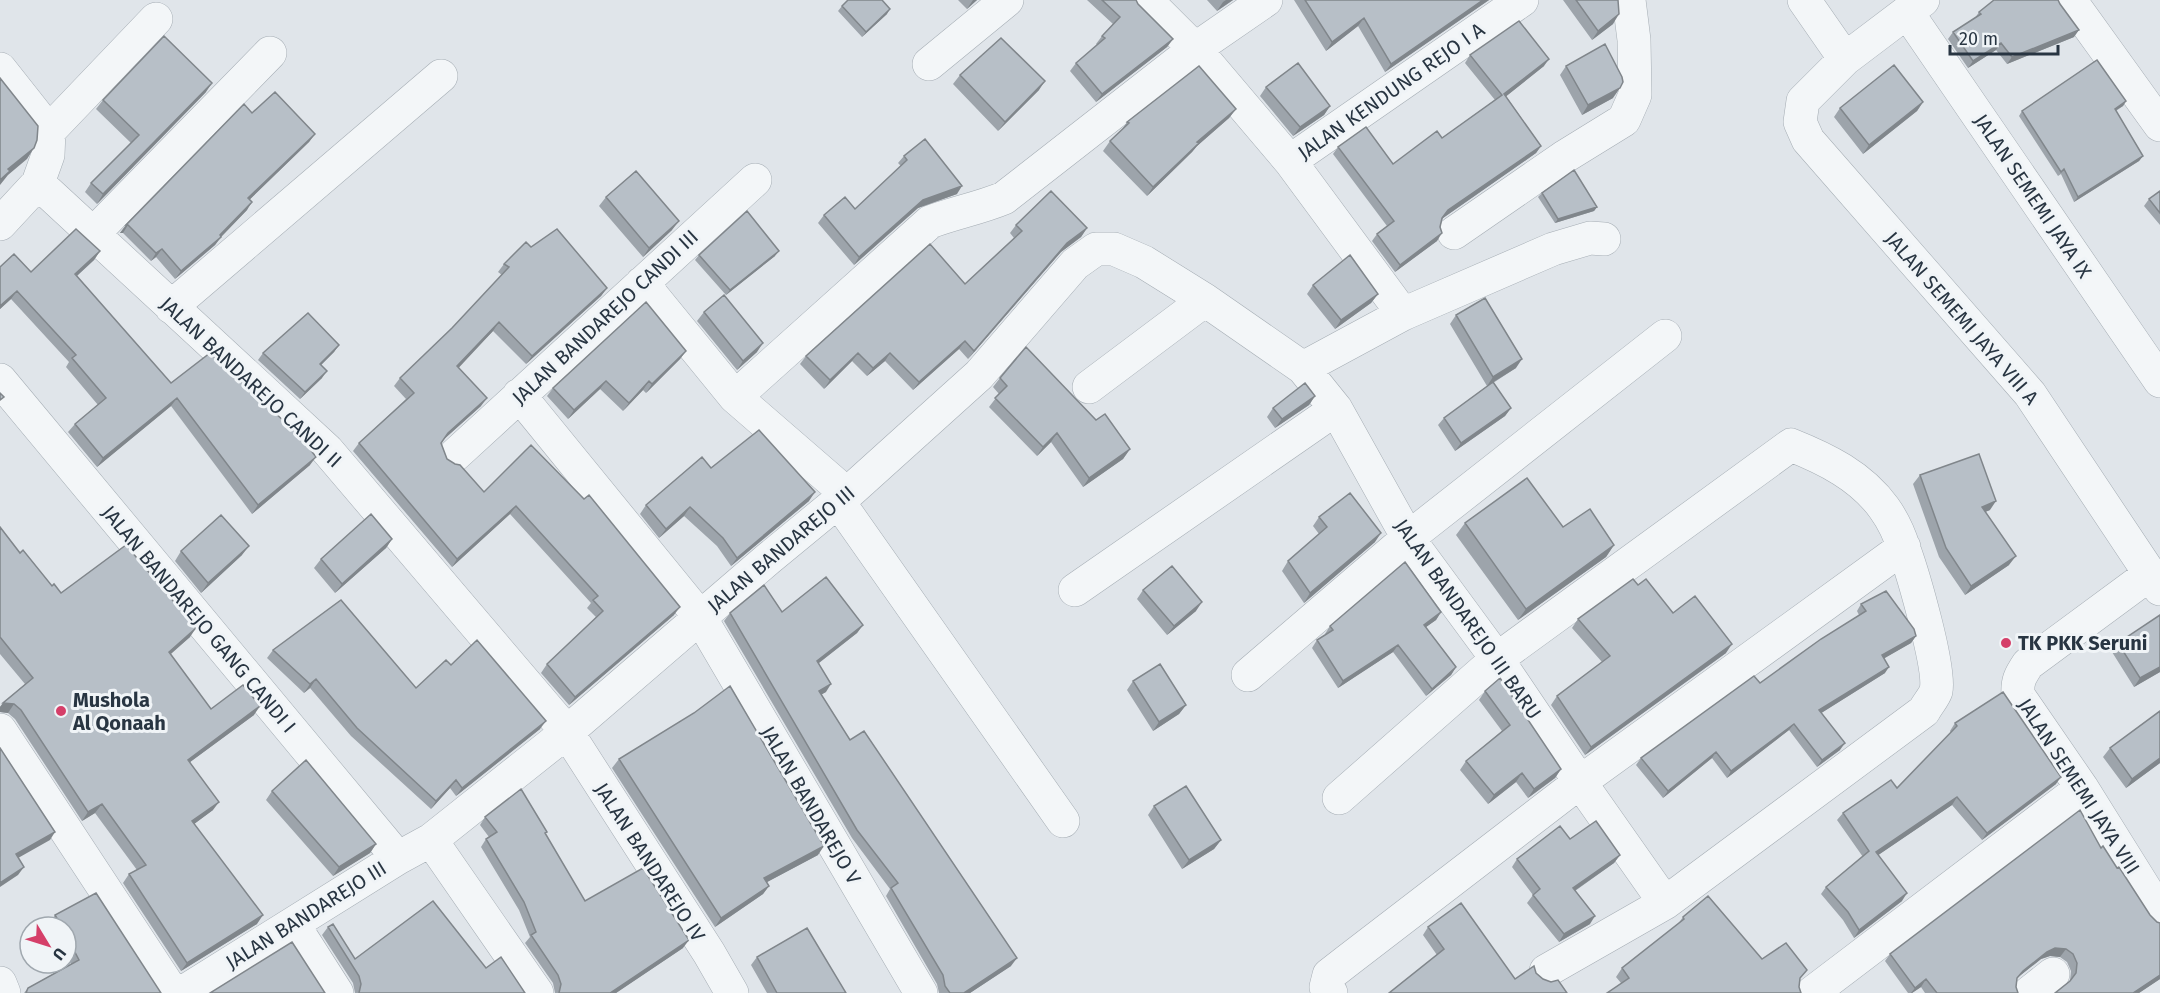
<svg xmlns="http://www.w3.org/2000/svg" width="2160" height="993" viewBox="0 0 2160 993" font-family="'Fira Sans',sans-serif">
	<rect width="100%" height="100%" fill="#e0e5ea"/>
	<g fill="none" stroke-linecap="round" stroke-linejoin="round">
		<g stroke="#a5adb4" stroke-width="34">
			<path id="minor" d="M1146 0 1195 49 1290 161 1403 314
				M1804 0 1845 59 1923 0
				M2070 0 2160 125
				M1907 12 2160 381
				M1845 59 1803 101 1800 122 1808 140 2030 394 2160 589
				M929 64 1007 0
				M0 69 49 131 48 155 38 183 0 224
				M49 131 156 19
				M1290 161 1522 0
				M38 183 327 450 567 732 709 953 732 993
				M1454 233 1564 157 1624 120 1635 95 1634 40 1629 0
				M93 234 270 53
				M642 283 735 397 847 494
				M171 307 441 76
				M1303 368 1403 314 1553 249 1590 238 1604 239
				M0 380 398 858
				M1089 387 1205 300
				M519 395 700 617 921 993
				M735 397 930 222C954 213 980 208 1004 198L1195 49 1266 0
				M455 455 755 180
				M838 501 1063 821
				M2150 574 2028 664C2020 676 2017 681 2018 695L2082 788 2160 913
				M1075 590 1336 409
				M1248 675 1408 538 1665 336
				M0 730 173 993
				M1339 798 1497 659 1791 445C1826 459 1861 476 1884 508 1892 519 1900 536 1904 549 1913 574 1941 669 1936 691 1934 697 1927 705 1924 711L1665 903 1546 971
				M431 840 537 993
				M293 924 337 993
				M0 983 4 993
				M182 993 398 858 431 840 567 732 768 559 847 494 979 375 1075 264 1096 249H1114L1144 262 1205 300 1303 368 1336 409 1408 538 1497 659 1580 782 1665 903
				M1331 993 1326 987 1329 975 1347 961 1580 782 1904 547
				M1812 993 2082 788
				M2029 993 2053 974"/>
		</g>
		<use href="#minor" stroke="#f3f6f8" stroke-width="33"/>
	</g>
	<path fill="#9da4ab" d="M958 0H977L967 9Z
		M1087 0H1136L1138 4 1173 39 1167 47 1096 102 1070 71 1076 63 1097 45 1096 44 1102 36 1113 24Z
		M1207 0H1233L1217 11Z
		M1294 0H1489L1385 72 1358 26 1326 51Z
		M1563 0H1618L1613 24 1592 40Z
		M842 6 887 14 862 37 838 11Z
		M1979 12 2074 37 2007 64 1996 50 1968 68 1948 39 1953 32 1975 18Z
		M1470 55 1544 66 1506 96 1541 146 1536 153 1443 218 1442 220 1437 241 1395 272 1372 241 1377 234 1387 226 1333 154 1338 147 1393 164 1442 138 1495 100 1465 63Z
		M1566 66 1613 98 1582 115 1560 75Z
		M960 75 1039 90 998 131 953 84Z
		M1266 87 1330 106 1324 115 1293 136 1260 96Z
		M206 92 97 204 85 192 91 183 131 143 96 109 103 100Z
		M2126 101 2123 106 2116 111 2143 156 2139 161 2074 202 2061 174 2058 176 2019 116 2022 111Z
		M1923 102 1917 111 1863 154 1834 117 1840 108Z
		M1236 109 1229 118 1197 146 1192 152 1147 196 1103 151 1110 141 1121 131 1127 122Z
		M252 113 315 134 309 142 250 199 247 210 221 237 215 245 175 279 156 257 151 261 123 233H120L126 225Z
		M904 156 957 194 918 208 854 265 818 223 824 215 855 209 901 166 898 163Z
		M2160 191V225L2144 206 2149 199Z
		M1542 193 1597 207 1594 211 1555 223 1538 197Z
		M606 197 672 230 643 257 599 206Z
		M1016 225 1087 228 1081 237 1061 252 968 359 959 349 913 390 885 361 867 376 852 361 824 389 800 364 806 356 965 284 1014 238 1010 233Z
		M531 247 607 288 601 296 526 364 493 331 458 367 481 406 443 440 441 443 447 459 484 492 531 445 674 615 569 705 541 673 547 664 596 617 587 608 591 603 510 514 452 567 353 451 359 443 406 399 394 386 400 378 452 328 502 275 498 272 504 264Z
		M100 251 94 260 77 276 171 383 310 465 252 514 171 406 97 467 68 432 75 424 98 405 66 367 69 362 11 299 0 309V267L31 272Z
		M699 255 775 256 726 295 695 260Z
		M1313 285 1378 294 1371 303 1335 329 1307 294Z
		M704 312 757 352 737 370 697 321Z
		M1456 315 1516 368 1493 383 1511 408 1505 416 1455 451 1438 425 1444 418 1487 386 1450 324Z
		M339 345 334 352 321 365 322 378 300 399 258 360 263 353Z
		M686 351 680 359 646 393 643 390 623 411 600 389 568 419 547 396 553 388Z
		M1000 378 1096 420 1130 449 1123 459 1083 487 1051 442 1037 456 989 407 999 394 993 387Z
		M1315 396 1309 405 1275 428 1267 417 1273 408Z
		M711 468 809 501 731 566 717 546 684 516 659 538 640 514 646 505Z
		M1920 475 1990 510 1985 512 2009 565 1965 595 1939 557 1913 484Z
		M1319 517 1375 542 1304 603 1282 571 1288 561 1319 534 1313 526Z
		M1465 523 1614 545 1606 557 1518 620 1456 535Z
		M0 527 20 553 52 586 61 593 190 637 170 654 211 709 254 715 190 762 213 810 194 824 257 924 181 971 123 883 129 874 137 870 95 813 82 821 15 719 8 713 0 712V707L3 703 25 684 0 654Z
		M392 539 386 548 335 593 314 568 321 559Z
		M181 551 242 555 201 593 175 561Z
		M1638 585 1726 653 1585 755 1551 705 1557 696 1602 662 1572 628 1578 619Z
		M1143 590 1196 611 1167 635 1137 599Z
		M1861 604 1916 636 1911 643 1884 658 1885 673 1821 713 1840 750 1817 767 1789 730 1727 778 1712 758 1663 798 1636 765 1641 758 1760 683 1859 615 1857 611Z
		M782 612 863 625 857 633 819 663 826 692 821 694 850 740 1011 966 970 993H939L937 984 886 896 890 889 852 838 724 621 730 613Z
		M1441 612 1436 620 1426 627 1456 667 1451 675 1426 696 1393 652 1338 688 1312 648 1317 640 1326 635 1325 634 1330 626Z
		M2118 643 2160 672 2134 687 2112 652Z
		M273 650 416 688 451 665 540 729 456 796 450 788 431 809 351 736 310 688 304 693 267 658Z
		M1133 681 1186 705 1179 714 1153 731 1127 690Z
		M1485 691 1561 769 1555 778 1528 798 1516 782 1488 804 1460 770 1466 761 1502 731 1479 700Z
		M2160 711V763L2126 788 2103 757 2110 748Z
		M1955 723 2056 784 1982 840 1952 805 1878 855 1902 901 1854 938 1843 920 1821 894 1826 887 1863 857 1837 820 1843 813 1897 788 1951 733 1950 731Z
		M619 759 818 855 767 882 769 886 763 894 715 927 612 768Z
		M272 791 376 844 370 853 333 876 266 800Z
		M1154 806 1221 840 1214 849 1182 869 1148 815Z
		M485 817 547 832 545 834 585 901 683 948 616 993H555L553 983 525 943 530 937 519 910 481 847 486 839 489 837 480 825Z
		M2101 848 2117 868 2150 915 2157 922 2160 923V979L2139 993 2070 981 2071 971 2067 962 2060 957 2050 956 2041 959 2017 978 2016 987 2018 993H1925L1921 987 1912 993H1908L1885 961 1890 954Z
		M1620 855 1614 863 1575 891 1590 924 1559 942 1527 903 1533 895 1512 867 1517 859Z
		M55 915 161 993H24L28 988 71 964 66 954V927H52L50 923Z
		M1683 917 1800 979 1799 987 1621 983 1616 977 1622 968 1678 924Z
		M328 927 355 959 486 968 525 993H355L353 983 322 935Z
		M1428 927 1515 979 1536 973 1543 979 1389 993 1437 955 1423 935Z
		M757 957 846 993H767L751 965Z"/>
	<path fill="#80868b" d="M973 0H977L967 9Z
		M1226 0H1233L1217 11 1223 2Z
		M1483 0H1489L1385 72 1391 64Z
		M890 9 887 14 862 37 866 32Z
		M1619 14 1613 24 1592 40 1598 31Z
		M1364 18 1358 26 1326 51 1332 42Z
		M2079 30 2074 37 2007 64 2012 57Z
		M1173 39 1167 47 1096 102 1102 94Z
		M2001 43 1996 50 1968 68 1973 61Z
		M1549 59 1544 66 1499 102 1504 94Z
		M1045 81 1039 90 998 131 1005 122Z
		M212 83 206 92 97 204 103 194Z
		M1620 88 1613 98 1582 115 1588 105Z
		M2126 101 2123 106 2111 113 2115 109Z
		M1923 102 1917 111 1863 154 1869 145Z
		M1330 106 1324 115 1293 136 1300 127Z
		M1236 109 1229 118 1197 146 1192 152 1147 196 1153 187 1197 142Z
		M315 134 309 142 243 206 248 198Z
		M1541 146 1536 153 1443 218 1437 226 1448 210Z
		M34 148 27 159 8 175 0 185V180L8 169Z
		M2143 156 2139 161 2074 202 2078 197Z
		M962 186 957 194 918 208 854 265 859 257 923 200Z
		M252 202 247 210 221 237 215 245 175 279 181 271 220 235Z
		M1597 207 1594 211 1555 223 1558 219Z
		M679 221 672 230 643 257 649 248Z
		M126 225H128L123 233H120Z
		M1087 228 1081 237 1061 252 968 359 974 351 1067 243Z
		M1442 233 1437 241 1395 272 1400 265Z
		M162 249 156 257 151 261 156 253Z
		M100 251 94 260 69 283 75 274Z
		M779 251 775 256 726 295 730 290Z
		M607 288 601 296 526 364 532 356Z
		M17 291 11 299 0 309V306Z
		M1378 294 1371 303 1335 329 1341 320Z
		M499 322 493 331 452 375 457 366Z
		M965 341 959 349 913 390 919 382Z
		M763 343 757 352 737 370 743 361Z
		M339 345 334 352 315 371 320 364Z
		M686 351 680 359 646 393 652 384Z
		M858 353 852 361 824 389 830 380Z
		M890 353 885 361 867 376 873 368Z
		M1522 359 1516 368 1487 386 1493 377Z
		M327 371 322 378 300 399 305 392Z
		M606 381 600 389 568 419 574 410Z
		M649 381 643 390 623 411 629 403Z
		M1315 396 1309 405 1275 428 1282 419Z
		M177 398 171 406 97 467 103 458Z
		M487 398 481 406 442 441 448 433Z
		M1511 408 1505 416 1455 451 1461 443Z
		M1057 433 1051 442 1037 456 1043 447Z
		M1130 449 1123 459 1083 487 1089 478Z
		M316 457 310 465 252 514 258 505Z
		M815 492 809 501 731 566 737 558Z
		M1996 501 1990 510 1975 516 1982 507Z
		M516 506 510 514 452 567 457 559Z
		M690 507 684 516 659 538 666 529Z
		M1381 533 1375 542 1304 603 1310 593Z
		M392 539 386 548 335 593 342 584Z
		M1614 545 1606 557 1518 620 1526 609Z
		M249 546 242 555 201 593 208 583Z
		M2016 556 2009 565 1965 595 1971 586Z
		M1202 602 1196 611 1167 635 1174 626Z
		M680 607 674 615 569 705 575 697Z
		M1441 612 1436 620 1419 632 1424 625Z
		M863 625 857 633 811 669 817 661Z
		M196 628 190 637 163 661 169 652Z
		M1916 636 1911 643 1878 662 1882 655Z
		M1732 644 1726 653 1585 755 1591 747Z
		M1398 645 1393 652 1338 688 1343 681Z
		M1456 667 1451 675 1426 696 1432 689Z
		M1889 667 1885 673 1815 717 1819 710Z
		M2160 667V672L2134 687 2140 678Z
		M316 679 310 688 304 693 310 684Z
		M831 684 826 692 814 699 819 691Z
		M3 703 14 704 8 713 0 712V707Z
		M1186 705 1179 714 1153 731 1159 722Z
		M260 706 254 715 182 768 188 760Z
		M546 721 540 729 456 796 462 788Z
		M1794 724 1789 730 1727 778 1731 771Z
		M1845 743 1840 750 1817 767 1822 760Z
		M1716 752 1712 758 1663 798 1668 791Z
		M2160 758V763L2126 788 2132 779Z
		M1561 769 1555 778 1528 798 1534 789Z
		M1522 773 1516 782 1488 804 1494 795Z
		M2061 777 2056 784 1982 840 1987 833Z
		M456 780 450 788 431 809 436 801Z
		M1957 797 1952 805 1871 860 1876 852Z
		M219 802 213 810 186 830 192 821Z
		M102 804 95 813 82 821 88 812Z
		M55 832 50 840 11 862 16 854Z
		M1221 840 1214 849 1182 869 1189 860Z
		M376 844 370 853 333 876 339 867Z
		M824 846 818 855 758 887 764 878Z
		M1620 855 1614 863 1567 896 1573 888Z
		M24 867 18 875 0 887V883Z
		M769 886 763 894 715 927 721 918Z
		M1907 893 1902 901 1854 938 1859 930Z
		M263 915 257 924 181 971 187 963Z
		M1595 916 1590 924 1559 942 1564 934Z
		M689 940 683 948 616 993H610Z
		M2055 948 2066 949 2060 957 2050 956 2041 959 2017 978 2023 971 2047 952Z
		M1017 958 1011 966 970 993H964Z
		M2160 975V979L2139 993H2133Z
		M1926 979 1921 987 1912 993H1911L1915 988Z"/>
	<path fill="#b7bfc7" stroke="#80868b" stroke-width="1.5" d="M848 0H882L890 9 866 32 842 6Z
		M1102 0H1136L1138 4 1173 39 1102 94 1076 63 1105 38 1102 36 1120 17Z
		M1305 0H1483L1391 64 1364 18 1332 42Z
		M1576 0H1618L1619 14 1598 31Z
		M1994 0H2058L2060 4 2079 30 2012 57 2001 43 1973 61 1953 32 1981 14 1979 12Z
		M1519 21 1549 59 1504 94 1541 146 1448 210 1442 218 1440 227 1442 233 1400 265 1377 234 1394 221 1338 147 1366 127 1393 164 1437 131 1442 138 1502 95 1470 55Z
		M164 36 212 83 103 194 91 183 139 135 103 100Z
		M1001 38 1045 81 1005 122 960 75Z
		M1605 44 1622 77 1623 82 1620 88 1588 105 1566 66Z
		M2097 60 2126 101 2115 109 2143 156 2078 197 2064 169 2061 172 2022 111Z
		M1298 63 1330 106 1300 127 1266 87Z
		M1894 65 1923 102 1869 145 1840 108Z
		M1199 66 1236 109 1197 142 1199 143 1153 187 1110 141 1129 123 1127 122Z
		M0 78 38 126 37 140 34 148 8 169 10 171 0 180Z
		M275 92 315 134 248 198 252 202 220 235 221 237 181 271 162 249 156 253 128 225H126L244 104 252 113Z
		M925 139 962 186 923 200 859 257 824 215 845 197 855 209 907 160 904 156Z
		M1574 170 1597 207 1558 219 1542 193Z
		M636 171 679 221 649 248 606 197Z
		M1051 191 1087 228 1067 243 974 351 965 341 919 382 890 353 873 368 858 353 830 380 806 356 930 244 965 284 1022 231 1016 225Z
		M2160 191V213L2149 199Z
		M747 211 779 251 730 290 699 255Z
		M76 229 100 251 75 274 171 383 210 353 300 436 316 457 258 505 177 398 103 458 75 424 106 398 72 358 76 355 17 291 0 306V267L14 254 31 272Z
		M557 229 607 288 532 356 499 322 457 366 487 398 448 433 441 443 447 459 455 464 460 465 484 492 531 445 584 499 589 495 680 607 575 697 547 664 603 611 593 600 598 596 516 506 457 559 359 443 414 393 400 378 452 328 509 267 504 264 526 242 531 247Z
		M1350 255 1378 294 1341 320 1313 285Z
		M724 295 763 343 743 361 704 312Z
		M1485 298 1522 359 1493 377 1456 315Z
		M646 302 686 351 652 384 649 381 629 403 606 381 574 410 553 388Z
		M308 313 339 345 320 364 327 371 305 392 263 353Z
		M1026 347 1096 420 1105 414 1130 449 1089 478 1057 433 1043 447 995 398 1007 386 1000 378Z
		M1493 382 1511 408 1461 443 1444 418Z
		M1305 383 1315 396 1282 419 1273 408Z
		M0 393 4 397 0 400Z
		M759 430 815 492 737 558 723 538 690 507 666 529 646 505 702 457 711 468Z
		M1979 454 1996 501 1982 507 2016 556 1971 586 1946 548 1920 475Z
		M1527 478 1563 527 1590 509 1614 545 1526 609 1465 523Z
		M1350 493 1381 533 1310 593 1288 561 1327 527 1319 517Z
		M371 514 392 539 342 584 321 559Z
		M221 515 249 546 208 583 181 551Z
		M0 527 20 553 23 550 52 586 54 584 61 593 126 545 196 628 169 652 211 709 243 685 260 706 188 760 219 802 192 821 263 915 187 963 129 874 146 865 102 804 88 812 21 710 14 704 3 703 33 678 0 637Z
		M1405 562 1441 612 1424 625 1456 667 1432 689 1398 645 1343 681 1317 640 1333 630 1330 626Z
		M1172 566 1202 602 1174 626 1143 590Z
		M826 577 863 625 817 661 831 684 819 691 850 740 864 731 1017 958 964 993H950L945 986 943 975 891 888 898 883 857 830 730 613 764 585 782 612Z
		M1633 579 1638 585 1646 579 1673 613 1695 596 1732 644 1591 747 1557 696 1610 656 1578 619Z
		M1886 591 1914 629 1916 636 1882 655 1889 667 1819 710 1845 743 1822 760 1794 724 1731 771 1716 752 1668 791 1641 758 1754 676 1760 683 1821 639 1866 611 1861 604Z
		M341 600 416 688 446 660 451 665 477 640 546 721 462 788 456 780 436 801 357 728 316 679 310 684 273 650Z
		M2160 615V667L2140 678 2118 643Z
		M1160 664 1186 705 1159 722 1133 681Z
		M1500 678 1561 769 1534 789 1522 773 1494 795 1466 761 1510 725 1485 691Z
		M730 686 824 846 764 878 769 886 721 918 619 759 694 713Z
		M2003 692 2061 777 1987 833 1957 797 1876 852 1907 893 1859 930 1848 912 1826 887 1869 851 1843 813 1891 780 1897 788 1957 726 1955 723Z
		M2160 711V758L2132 779 2110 748Z
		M0 748 55 832 16 854 24 867 0 883Z
		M306 760 376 844 339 867 272 791Z
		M1186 786 1221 840 1189 860 1154 806Z
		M521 789 547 832 545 833 585 901 643 868 689 940 610 993H559L561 984 558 975 531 935 536 932 524 902 486 839 497 832 485 817Z
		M2080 810 2101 848 2103 846 2117 868 2119 867 2150 915 2157 922 2160 923V975L2133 993H2055L2070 981 2076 973 2077 963 2073 954 2066 949 2055 948 2047 952 2023 971 2017 978 2016 987 2018 993H1937L1926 979 1915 988 1890 954Z
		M1596 821 1620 855 1573 888 1595 916 1564 934 1533 895 1540 889 1517 859 1560 826 1570 839Z
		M96 893 161 993H26L28 988 79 960 66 935V927H62L55 915Z
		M1708 896 1762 959 1786 943 1807 970 1800 978 1799 987 1801 993H1607L1629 978 1622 968 1684 919 1683 917Z
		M433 901 486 968 501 957 525 993H359L361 984 359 976 328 927 333 924 355 959Z
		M1461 903 1515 979 1534 966 1536 973 1543 979 1551 982 1558 980 1567 993H1389L1444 949 1428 927Z
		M807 928 846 993H777L757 957Z
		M292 942 325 993H210Z"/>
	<g fill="#d53f69" stroke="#f0f4f7" stroke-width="2">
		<circle cx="2006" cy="643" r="6"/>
		<circle cx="61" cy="711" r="6"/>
	</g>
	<g text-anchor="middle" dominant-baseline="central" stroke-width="6" stroke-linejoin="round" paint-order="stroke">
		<g font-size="20" fill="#283542" stroke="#f0f4f7">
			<text transform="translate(1391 91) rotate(-35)">JALAN KENDUNG REJO I A</text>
			<text transform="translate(2033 196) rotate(56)">JALAN SEMEMI JAYA IX</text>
			<text transform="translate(605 317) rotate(-43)">JALAN BANDAREJO CANDI III</text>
			<text transform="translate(1962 318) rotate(49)">JALAN SEMEMI JAYA VIII A</text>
			<text transform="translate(251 382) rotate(43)">JALAN BANDAREJO CANDI II</text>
			<text transform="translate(781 549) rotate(-40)">JALAN BANDAREJO III</text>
			<text transform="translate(199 619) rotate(50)">JALAN BANDAREJO GANG CANDI I</text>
			<text transform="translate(1468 619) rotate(55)">JALAN BANDAREJO III BARU</text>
			<text transform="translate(2079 786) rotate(57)">JALAN SEMEMI JAYA VIII</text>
			<text transform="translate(811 805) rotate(60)">JALAN BANDAREJO V</text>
			<text transform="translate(650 862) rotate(57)">JALAN BANDAREJO IV</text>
			<text transform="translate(306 915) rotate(-32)">JALAN BANDAREJO III</text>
		</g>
		<g font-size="20" font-weight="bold" fill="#283542" stroke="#f0f4f7" text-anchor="start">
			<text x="2018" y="643">TK PKK Seruni</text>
			<text x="73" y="700">Mushola<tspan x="73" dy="23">Al Qonaah</tspan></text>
		</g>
	</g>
	<g transform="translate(48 945) rotate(128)"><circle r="28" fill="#f0f4f7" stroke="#a0a8af" stroke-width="1.5"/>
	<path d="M0-4.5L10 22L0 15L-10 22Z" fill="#d53f69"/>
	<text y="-9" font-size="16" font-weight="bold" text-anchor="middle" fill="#283542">U</text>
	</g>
	<path d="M1950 45v9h108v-9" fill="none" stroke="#283542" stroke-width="3"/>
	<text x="1959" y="45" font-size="18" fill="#283542" stroke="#f0f4f7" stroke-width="4.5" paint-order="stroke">20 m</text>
</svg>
